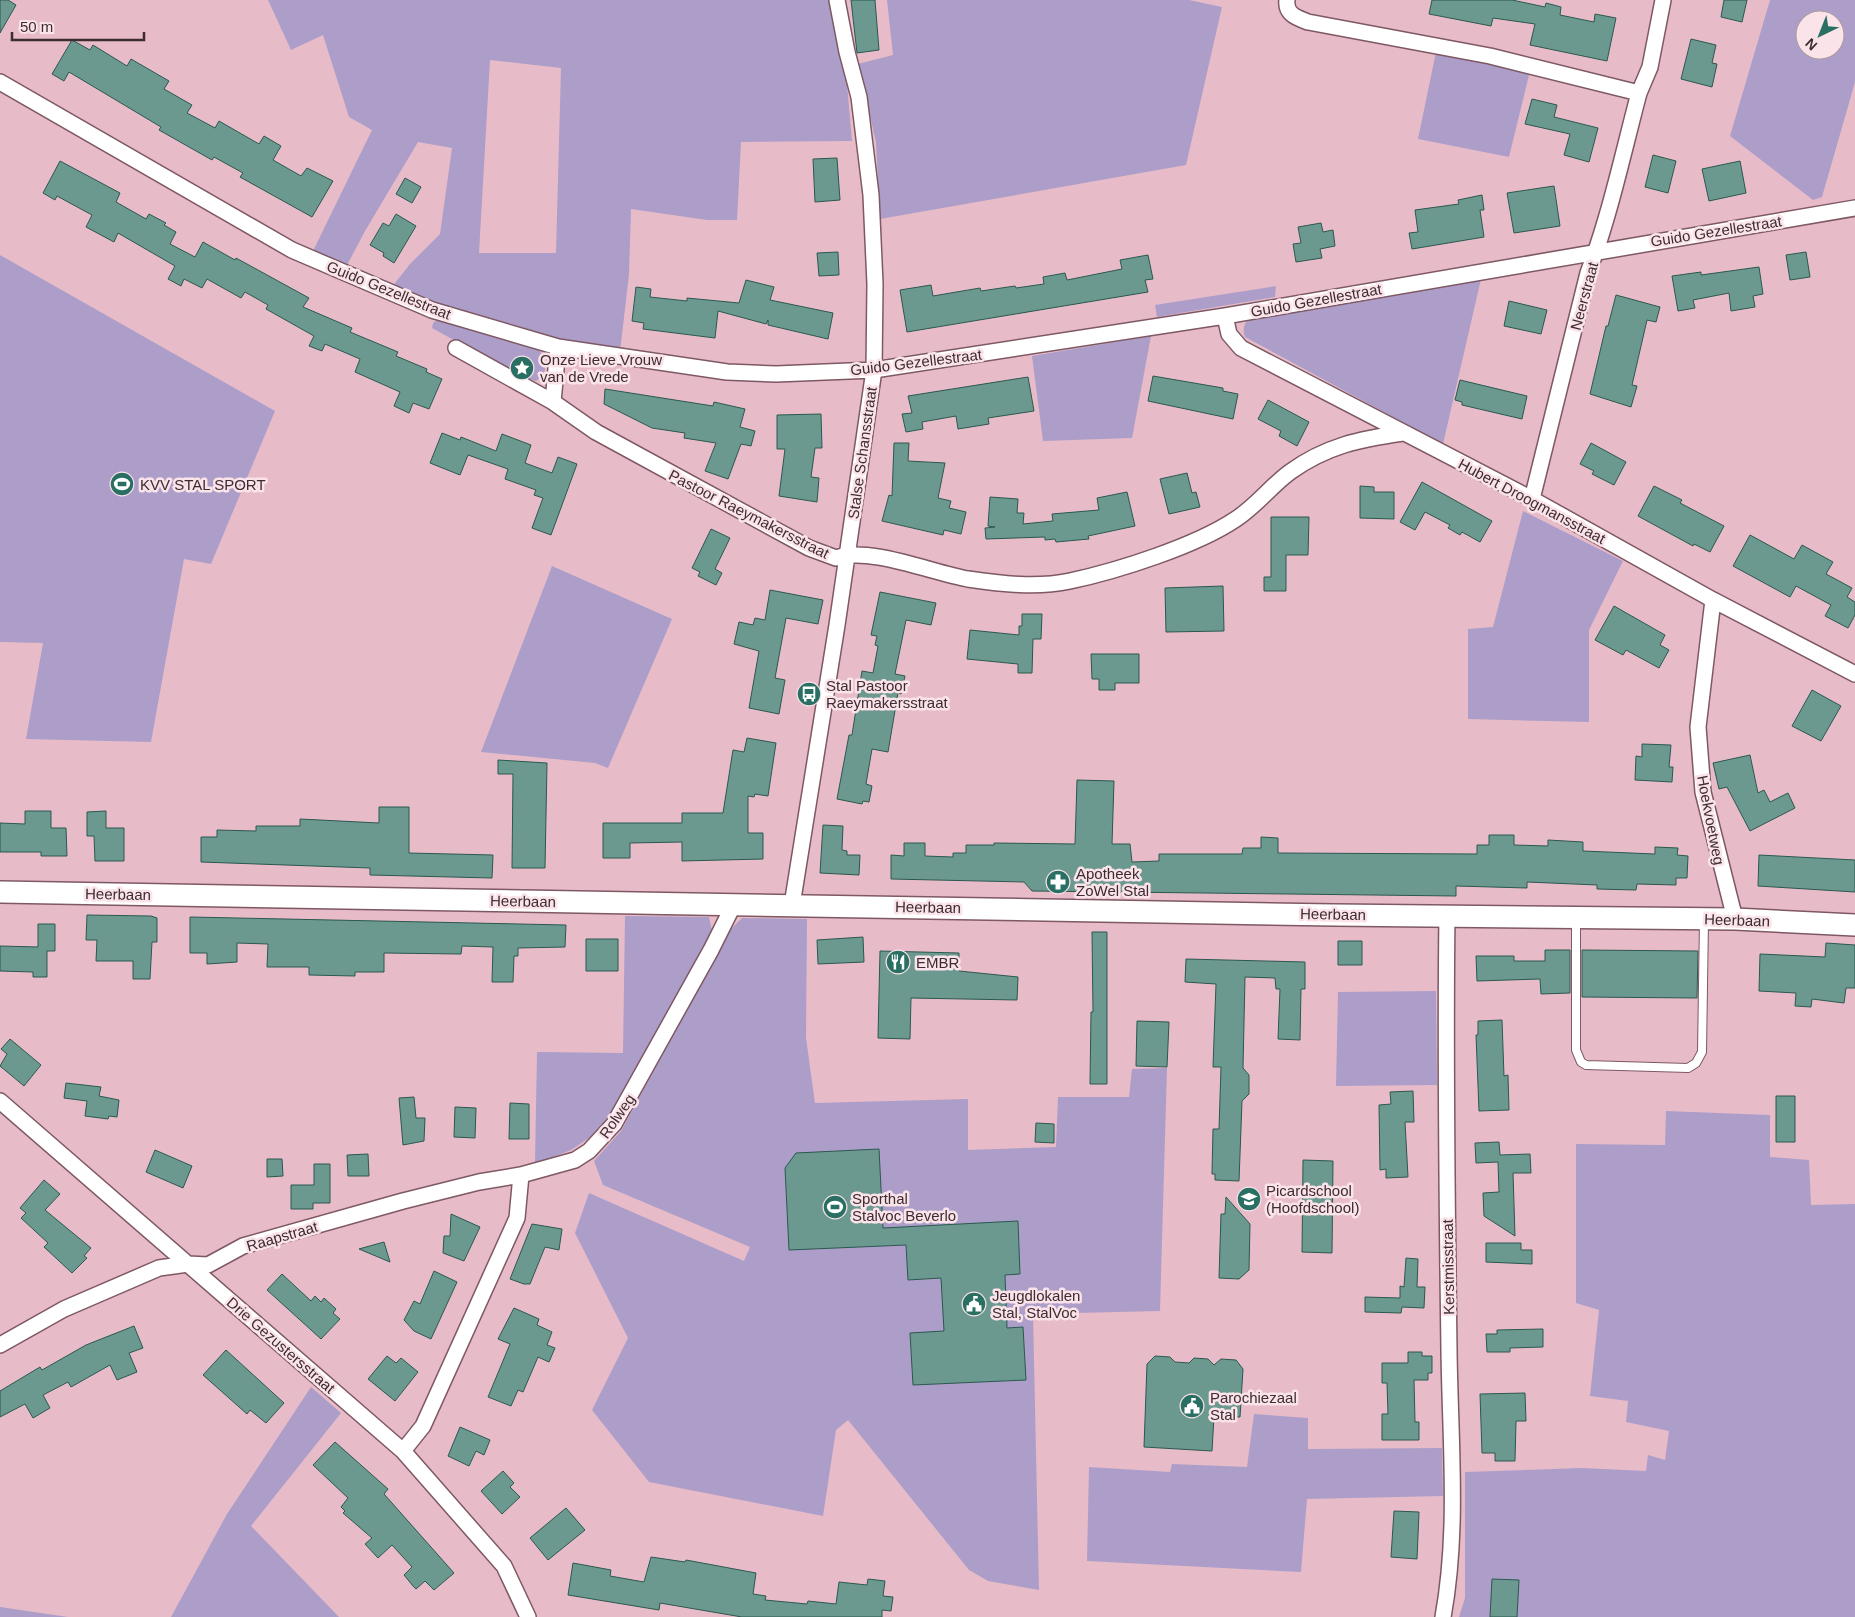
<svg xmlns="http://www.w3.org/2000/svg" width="1855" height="1617" viewBox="0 0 1855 1617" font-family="Helvetica,sans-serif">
	<rect width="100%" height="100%" fill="#e7bcc8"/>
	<path fill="#ac9ec9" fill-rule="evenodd" d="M268 0H831L846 73 852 141 741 142 737 220H707L631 209 629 274 620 352C543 337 465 317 392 287L410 264 440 234 452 148 418 142 365 231 346 267 313 251 372 130 349 117 323 35 291 50ZM490 60 561 68 556 253H479Z
		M887 0H1189L1222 7 1186 165 880 219 876 142 858 64 893 55Z
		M1770 0H1855V82L1822 197 1813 200 1730 136ZM1805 20H1835V50H1805Z
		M1436 52 1530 71 1509 157 1418 139Z
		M0 255 275 411 211 564 184 559 151 742 26 739 43 643 0 642Z
		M1481 279 1443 444 1245 337C1242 328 1244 324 1250 317Z
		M1276 286 1275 297 1157 317 1155 305Z
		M437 320 538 349C546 358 546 364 544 375L536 381 521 377 432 328 433 323Z
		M1151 336 1132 438 1043 441 1032 356Z
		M1523 511 1623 561 1589 630V722L1468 719V629L1493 627Z
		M552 566 672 619 608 768 595 763 481 752Z
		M625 916 709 917 712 931 630 1083 605 1122 589 1138 571 1150 535 1164 537 1052 623 1053Z
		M742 918 807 919 806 1038 815 1103 968 1099V1150L1056 1147 1058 1097H1129L1132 1069 1167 1068 1160 1311 1033 1314 1039 1590 988 1581 969 1570 848 1420 836 1430 823 1516 649 1482 592 1410 628 1338 575 1233 589 1193 744 1261 750 1247 603 1185 594 1161 621 1131 731 929Z
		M1436 991 1437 1085 1336 1086 1338 992Z
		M1666 1111 1770 1115V1157L1809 1160 1811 1205 1855 1204V1617H1459L1465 1598V1472L1582 1468 1646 1471 1648 1455 1665 1460 1669 1431 1626 1422 1628 1401 1590 1396 1599 1310 1576 1303V1144L1665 1145Z
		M311 1387 341 1413 251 1526 339 1617H171L227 1514Z
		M1254 1414 1308 1418V1449L1442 1448 1443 1496 1307 1499 1301 1572 1087 1561 1089 1467 1170 1472 1172 1464 1247 1467Z
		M0 1607 68 1617H0Z"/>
	<path fill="#6b998f" stroke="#2b584f" d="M0 0H8L16 5 0 33Z
		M851 0H875L879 50 857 53Z
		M1432 0H1512L1545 7 1546 3 1561 7 1560 15 1594 22 1595 14 1616 18 1607 61 1530 45 1535 24 1493 18 1491 26 1429 14Z
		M1724 0H1747L1742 22 1721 17Z
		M1691 39 1716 45 1712 63 1717 64 1712 87 1681 79Z
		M72 40 90 50 93 45 127 66 131 59 169 81 164 89 192 105 187 113 215 128 219 121 259 144 264 136 281 146 273 160 301 176 307 168 333 181 312 217 240 177 243 173 214 157 212 160 159 130 161 127 69 72 64 81 52 74Z
		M1532 99 1557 105 1554 117 1598 128 1589 162 1564 155 1570 134 1525 124Z
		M1653 155 1676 161 1668 193 1645 187Z
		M837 158 840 200 815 202 813 159Z
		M60 161 120 193 116 202 146 219 149 214 166 223 164 225 176 232 170 244 195 257 203 242 235 260 236 258 309 298 303 307 352 328 350 332 398 352 396 356 427 369 426 372 442 379 429 409 413 403 409 413 394 406 400 392 355 372 360 359 325 344 322 351 309 346 314 336 266 309 268 305 245 292 241 298 207 279 202 288 184 279 181 286 168 279 175 266 118 233 114 242 86 227 92 215 57 196 55 200 43 193Z
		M1740 161 1746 193 1709 201 1702 169Z
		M405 178 421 187 412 203 396 194Z
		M1554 186 1560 226 1514 233 1507 193Z
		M1482 195 1484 210H1480L1484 237 1412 249 1409 233 1418 232 1415 210 1459 204 1458 200Z
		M396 214 416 226 394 263 383 256 384 253 370 245 383 223 389 226Z
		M1321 223 1323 232 1333 230 1335 246 1320 249 1322 258 1296 262 1293 244 1301 243 1298 227Z
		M838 252 839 275 819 276 817 253Z
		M1806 252 1810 277 1790 280 1786 255Z
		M1148 255 1153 279 1145 280 1148 292 907 332 900 290 931 285 933 296 980 288 981 291 1015 286 1016 288 1044 284 1043 277 1065 273 1067 280 1122 269 1120 260Z
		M1759 267 1763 294 1753 296 1755 307 1731 311 1729 293 1693 300 1695 308 1678 311 1672 276 1701 272V275Z
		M746 280 774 287 770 300 833 313 828 339 768 325V320L766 324 718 311 715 338 643 329 644 323 632 321 636 287 651 289 650 297 687 301V298L739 303Z
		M1616 295 1660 307 1656 322 1647 320 1632 385 1637 386 1631 407 1590 394 1606 326H1608Z
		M1509 301 1547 310 1541 334 1504 326Z
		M1153 376 1223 388V391L1238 394 1233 419 1148 401Z
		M1028 377 1034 411 988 418 989 424 958 429 956 416 922 422 923 429 906 432 902 414 912 413 908 396Z
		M1460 380 1527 396 1522 419 1462 405V402L1455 400Z
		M605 389 713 406 714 402 745 409 740 427 755 431 751 446 741 444 728 479 705 471 716 443 684 438 685 433 652 428 604 404Z
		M1268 400 1309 422 1297 446 1279 436 1281 431 1258 419Z
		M821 414 822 448H815L811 477 819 478 817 502 779 496 785 449H777V415Z
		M442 433 460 440 461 437 496 451 502 434 531 445 525 463 552 473 558 457 577 464 551 535 532 528 543 498 534 495 536 490 505 479 508 469 468 455 460 475 430 463Z
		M894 443H909L908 461 945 463 938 498 951 501 949 508 966 512 961 534 944 530 943 535 882 521 889 495 892 496Z
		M1591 443 1626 462 1614 485 1592 474 1594 471 1580 464Z
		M1187 473 1192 493 1196 492 1200 507 1169 514 1160 479Z
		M1422 482 1492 521 1480 542 1462 532 1460 535 1448 528 1450 525 1425 512 1415 530 1400 522Z
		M1360 486 1374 487V492H1394V519L1360 518Z
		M1654 486 1682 500 1680 503 1724 526 1710 552 1694 544 1693 546 1638 516Z
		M1127 492 1135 526 1088 536 1089 539 1056 542 1055 539 1045 540V537L986 539 985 528 995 527 988 526 990 497 1018 499 1017 513H1024L1023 524 1053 521 1052 514 1099 510 1097 498Z
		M1271 517H1309L1308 555H1286V591H1264V577H1271Z
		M711 529 730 538 715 569 722 573 716 585 698 576 700 572 692 568Z
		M1750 535 1794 559 1802 545 1833 562 1826 574 1852 588 1847 597 1855 602V615L1848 628 1825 616 1831 605 1796 586 1790 597 1733 566Z
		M1223 586 1224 631 1166 632 1165 588Z
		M770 590 823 600 818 624 786 618 775 678 785 680 779 714 749 708 759 651 734 644 739 622 753 625 755 618 765 620Z
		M880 592 936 603 931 625 906 620 895 674 905 676 901 694 898 693 888 752 872 749 866 784 872 786 869 802 863 801 862 804 837 799 849 735H852L862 671 873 673 878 646 875 645 877 636 871 635Z
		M1614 606 1665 635 1660 645 1669 650 1659 668 1626 650 1623 655 1595 640Z
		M1022 614H1042L1041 639H1033L1032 673H1018V664L967 659 970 630 1019 635V626H1022Z
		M1091 654H1139V683H1115V690H1099V679H1092Z
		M1812 690 1841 706 1821 741 1792 726Z
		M747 738 776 743 768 796 755 794 754 797 748 796V833H763V859L682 861V842L630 843V858H603V823H682V813H723L733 750 744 752Z
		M1642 744 1671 745 1669 767H1673L1672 782 1635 780 1636 756 1642 757Z
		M1750 755 1758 793 1764 790 1770 802 1788 793 1795 808 1750 831 1727 787 1719 789 1713 763Z
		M498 760 547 763 545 868H512L513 774H498Z
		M1077 780 1114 781 1112 844H1130L1132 862 1159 861V854H1242L1243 848H1261V837L1278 838V853L1477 854V845H1489V835H1514V845L1548 846V840L1583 842V851L1655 854V847L1678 848 1677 855 1688 856 1687 878H1676V885L1637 884 1636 890 1597 889V885L1527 882V888L1456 886V896L1032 891 1024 882 891 879V855L904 856V843H925V856L953 857V853H966V845H994V843L1075 844Z
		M379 807H409V853L493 855 492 878 370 875V868L201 862V837H217V830L256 831V826H300V819L379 823Z
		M25 811H51V828H66L67 856H41V852H0V823L25 824Z
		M106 811V828H124V861H95L94 836H87V812Z
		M823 825 843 826 842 850 847 851V855H860L859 875 820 873Z
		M1759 855 1855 860V892L1758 886Z
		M87 915 151 916 157 918V942H152L150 979H133V961H96L97 940H86Z
		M190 917 566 925 565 947 518 948V956H514L513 982H492L493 947 462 946 461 954 384 953V972H355V976L309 975V967H267L268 944 237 943V962L207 964V953H190Z
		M38 924H55V951H47V977H33V972L0 971V946L38 947Z
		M1092 932H1107V1084H1090L1091 1012H1093Z
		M863 937 864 962 818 964 817 940Z
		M586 939H618V971H586Z
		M1338 941H1362V965H1338Z
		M1826 943 1855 945V988H1846L1844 1003 1812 999 1811 1007 1795 1006 1796 993 1759 991 1760 954 1825 957Z
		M1545 950H1570V993L1541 994 1540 979 1477 981 1476 956H1514V961H1545Z
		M1582 950 1698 951 1697 998 1582 997Z
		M880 951 959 953V971L1018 977 1017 1000 911 998 910 1039 878 1038Z
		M1186 959 1305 962V989H1301L1300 1040 1278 1039 1280 989H1276L1275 978 1245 977 1243 1068 1249 1075V1094L1242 1101 1239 1181 1215 1180V1174H1212L1213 1129H1219L1221 1067H1213L1216 984 1185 982Z
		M1502 1020 1504 1076 1508 1075 1509 1110 1479 1111 1476 1035H1478V1021Z
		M1137 1021 1169 1022 1167 1067 1136 1066Z
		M10 1039 41 1065 24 1086 0 1066 7 1054 1 1049Z
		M66 1083 101 1087 99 1096 119 1100 117 1117 109 1116 108 1119 85 1116 87 1101 64 1098Z
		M1413 1091 1414 1122H1405L1408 1177 1386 1178V1169L1380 1170 1379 1105 1391 1104 1390 1092Z
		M1776 1096H1795V1142H1776Z
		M414 1097 416 1118H425L424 1141 403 1145 399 1098Z
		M510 1103 529 1104V1139H509Z
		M455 1107 476 1108 475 1138 454 1137Z
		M1036 1123 1054 1124V1143L1035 1142Z
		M1499 1142 1500 1155 1530 1154 1531 1173H1513L1515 1236 1484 1216 1483 1193 1499 1192 1498 1162 1476 1163 1475 1143Z
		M879 1149 883 1228 1018 1221 1020 1274 1005 1275 1007 1328 1023 1327 1026 1380 913 1385 910 1333 944 1331 941 1278 908 1280 906 1245 789 1250 785 1168 796 1153Z
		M155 1150 192 1166 183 1188 146 1172Z
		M368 1154 369 1176H348L347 1155Z
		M267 1159H282L283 1176 267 1177Z
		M1303 1160 1333 1161 1332 1253 1302 1252Z
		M314 1164H330V1203H313V1209H291V1185H314Z
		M44 1180 60 1194 45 1210 91 1248 84 1256 87 1258 72 1273 44 1247 48 1243 21 1218 26 1213 20 1208Z
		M1226 1197 1250 1224 1249 1270 1239 1279 1219 1278 1221 1214H1225Z
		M451 1214 480 1227 464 1261 443 1253 444 1236H450Z
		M532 1224 562 1229 559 1250 545 1247 530 1284H524L510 1279Z
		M384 1242 390 1262 359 1249Z
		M1486 1243H1521V1250H1532V1264L1486 1262Z
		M1406 1258 1418 1259 1417 1287H1425L1424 1308 1402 1307 1401 1313 1365 1312V1297L1400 1298V1286L1404 1287Z
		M434 1271 457 1282 431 1339 414 1331 404 1320 414 1301 420 1304Z
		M282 1274 311 1301 315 1296 321 1302 324 1298 336 1309 333 1313 340 1319 321 1339 267 1290Z
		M514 1308 539 1319 537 1325 552 1332 547 1345 555 1348 549 1362 538 1357 523 1392 518 1390 511 1406 488 1397 510 1344 498 1339Z
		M134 1326 143 1348 129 1353 137 1372 117 1380 110 1365 71 1387 68 1382 43 1395 50 1408 33 1418 25 1404 0 1417V1391L40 1367 42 1370 86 1345Z
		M1543 1329V1347L1510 1348V1352H1487L1486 1334H1497V1330Z
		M226 1350 284 1403 266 1423 250 1410 247 1414 203 1375Z
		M1408 1352H1422V1356H1432V1373H1428V1380H1414L1415 1422H1419V1440H1382V1414H1388L1387 1383H1382V1363H1408Z
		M387 1356 396 1363 401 1358 418 1372 395 1401 368 1379Z
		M1155 1356 1170 1357 1175 1362 1189 1363 1194 1358 1208 1359 1214 1365 1221 1359 1236 1360 1243 1369 1240 1417 1214 1416 1212 1451 1144 1447 1147 1364Z
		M1525 1393 1526 1421H1516L1515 1461H1495V1453H1482L1480 1394Z
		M460 1427 490 1440 484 1455 476 1451 469 1466 448 1456Z
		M335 1442 388 1489 384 1494 454 1573 434 1590 425 1581 416 1589 413 1586 404 1575 412 1567 392 1545 378 1558 365 1544 372 1538 343 1513 345 1511 341 1507 348 1498 313 1465Z
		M503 1471 514 1483 510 1487 520 1497 502 1514 481 1491Z
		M566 1508 585 1530 548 1560 530 1538Z
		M1394 1511 1419 1512 1417 1559 1391 1557Z
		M651 1557 685 1562 686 1560 756 1573 753 1594 766 1596 765 1600 807 1604 808 1601 836 1604 839 1582 867 1585 868 1579 885 1581 883 1596 893 1597 891 1611 882 1610V1617H742L660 1603 659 1610 568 1595 573 1563 611 1570 610 1576 644 1582Z
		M1492 1579 1519 1580 1517 1617H1490Z"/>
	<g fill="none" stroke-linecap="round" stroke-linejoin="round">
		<g stroke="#7e5863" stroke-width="10">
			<path id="lane" d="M1576 919V1050L1581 1062 1586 1065 1688 1068 1696 1063 1702 1052 1704 920"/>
		</g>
		<g stroke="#7e5863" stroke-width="18">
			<path id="street" d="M1287 0C1285 14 1297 18 1308 22L1490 56 1639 93C1623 153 1610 215 1588 273L1532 499
				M0 82 292 250 432 310 558 347 727 372 776 374 874 370 1225 316 1855 208
				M1639 93 1650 67 1663 0
				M1225 316 1229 334 1241 348 1532 499 1713 600 1855 674
				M558 347 553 402 596 432 809 548 836 558C868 546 933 573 968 579 1002 584 1037 588 1070 581 1117 571 1196 546 1236 519 1256 506 1271 486 1290 472 1326 446 1360 439 1403 433
				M456 348 553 402
				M1713 600 1698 727 1703 792 1735 919
				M792 905 837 625 874 370 875 284 871 195 859 97 847 52 837 0
				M0 1101 403 1451 504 1566 528 1617
				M0 1345 64 1309 159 1268 188 1264 208 1265 243 1246 403 1201 479 1182 521 1175
				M403 1451 423 1426 517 1218 521 1175 575 1160 589 1151 614 1124 711 950 734 904
				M1443 1617C1459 1530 1450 1438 1449 1350 1447 1205 1445 1060 1447 915"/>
		</g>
		<g stroke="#7e5863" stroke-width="24">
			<path id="secondary" d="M0 892 1334 915 1735 919 1855 925"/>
		</g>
		<use href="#lane" stroke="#fff" stroke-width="8"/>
		<use href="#street" stroke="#fff" stroke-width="15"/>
		<use href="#secondary" stroke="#fff" stroke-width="21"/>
	</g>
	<defs>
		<g id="sight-disc" transform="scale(1.25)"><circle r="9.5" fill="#2a6f63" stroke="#fae3e9"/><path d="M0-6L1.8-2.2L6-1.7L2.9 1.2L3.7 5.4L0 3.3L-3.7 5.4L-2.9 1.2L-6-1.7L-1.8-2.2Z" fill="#fff"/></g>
		<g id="stadium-disc" transform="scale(1.25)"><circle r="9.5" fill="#2a6f63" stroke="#fae3e9"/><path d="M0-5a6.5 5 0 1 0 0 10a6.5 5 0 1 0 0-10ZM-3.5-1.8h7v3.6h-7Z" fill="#fff"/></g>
		<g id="bus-disc" transform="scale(1.25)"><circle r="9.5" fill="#2a6f63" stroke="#fae3e9"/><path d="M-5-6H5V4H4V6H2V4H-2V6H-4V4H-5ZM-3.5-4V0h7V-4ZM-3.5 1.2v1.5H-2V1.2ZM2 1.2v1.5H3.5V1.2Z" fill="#fff"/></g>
		<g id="pharmacy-disc" transform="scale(1.25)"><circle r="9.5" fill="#2a6f63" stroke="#fae3e9"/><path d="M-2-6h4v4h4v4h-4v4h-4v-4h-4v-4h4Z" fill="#fff"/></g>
		<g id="restaurant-disc" transform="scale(1.25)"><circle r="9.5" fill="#2a6f63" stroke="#fae3e9"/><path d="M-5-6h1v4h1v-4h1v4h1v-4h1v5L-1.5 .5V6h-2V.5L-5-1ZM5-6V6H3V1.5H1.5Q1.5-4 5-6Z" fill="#fff"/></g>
		<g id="school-disc" transform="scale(1.25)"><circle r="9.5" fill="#2a6f63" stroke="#fae3e9"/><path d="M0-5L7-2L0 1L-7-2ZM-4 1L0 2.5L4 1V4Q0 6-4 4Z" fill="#fff"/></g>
		<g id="civic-disc" transform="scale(1.25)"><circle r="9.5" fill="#2a6f63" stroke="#fae3e9"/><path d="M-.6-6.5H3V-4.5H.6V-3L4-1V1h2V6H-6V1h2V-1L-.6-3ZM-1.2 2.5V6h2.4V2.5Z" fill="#fff"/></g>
	</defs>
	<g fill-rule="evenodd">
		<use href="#sight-disc" x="522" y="368"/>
		<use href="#stadium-disc" x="122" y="484"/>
		<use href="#bus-disc" x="809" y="694"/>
		<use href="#pharmacy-disc" x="1058" y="882"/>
		<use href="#restaurant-disc" x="898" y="962"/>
		<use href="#school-disc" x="1249" y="1199"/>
		<use href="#stadium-disc" x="835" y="1207"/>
		<use href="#civic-disc" x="974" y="1304"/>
		<use href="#civic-disc" x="1192" y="1406"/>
	</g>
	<g text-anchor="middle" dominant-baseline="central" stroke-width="5" stroke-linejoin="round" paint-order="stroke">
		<g font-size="15" fill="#3d2c31" stroke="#fae3e9">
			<text transform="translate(1716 231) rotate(-9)">Guido Gezellestraat</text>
			<text transform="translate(389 290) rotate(22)">Guido Gezellestraat</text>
			<text transform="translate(1584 296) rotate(-75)">Neerstraat</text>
			<text transform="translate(1316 300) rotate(-10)">Guido Gezellestraat</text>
			<text transform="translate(916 362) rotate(-7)">Guido Gezellestraat</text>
			<text transform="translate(862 453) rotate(-82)">Stalse Schansstraat</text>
			<text transform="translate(1532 501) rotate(28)">Hubert Droogmansstraat</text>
			<text transform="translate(749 514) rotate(27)">Pastoor Raeymakersstraat</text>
			<text transform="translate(1711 820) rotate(79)">Hoekvoetweg</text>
			<text transform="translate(118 894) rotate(1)">Heerbaan</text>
			<text transform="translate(523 901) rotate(1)">Heerbaan</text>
			<text transform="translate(928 907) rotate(1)">Heerbaan</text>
			<text transform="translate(1333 914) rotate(1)">Heerbaan</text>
			<text transform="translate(1737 920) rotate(2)">Heerbaan</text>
			<text transform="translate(617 1116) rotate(-55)">Rolweg</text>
			<text transform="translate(282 1236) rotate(-16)">Raapstraat</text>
			<text transform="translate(1448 1267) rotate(-91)">Kerstmisstraat</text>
			<text transform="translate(281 1345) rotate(41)">Drie Gezustersstraat</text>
		</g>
		<g font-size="15" fill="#3d2c31" stroke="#fae3e9" text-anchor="start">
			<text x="540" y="359">Onze Lieve Vrouw<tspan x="540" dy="17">van de Vrede</tspan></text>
			<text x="140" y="484">KVV STAL SPORT</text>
			<text x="826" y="685">Stal Pastoor<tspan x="826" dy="17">Raeymakersstraat</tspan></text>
			<text x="1076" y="873">Apotheek<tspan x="1076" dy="17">ZoWel Stal</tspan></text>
			<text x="916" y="962">EMBR</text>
			<text x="1266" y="1190">Picardschool<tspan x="1266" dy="17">(Hoofdschool)</tspan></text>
			<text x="852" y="1198">Sporthal<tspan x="852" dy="17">Stalvoc Beverlo</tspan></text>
			<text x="992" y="1295">Jeugdlokalen<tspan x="992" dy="17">Stal, StalVoc</tspan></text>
			<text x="1210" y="1397">Parochiezaal<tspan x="1210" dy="17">Stal</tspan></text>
		</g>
	</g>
	<g transform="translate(1820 35) rotate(223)"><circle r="24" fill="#fae3e9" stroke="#ae9a9f"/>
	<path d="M0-4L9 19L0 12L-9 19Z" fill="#2a6f63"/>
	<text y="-8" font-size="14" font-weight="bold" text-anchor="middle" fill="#3d2c31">N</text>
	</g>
	<path d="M12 32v8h132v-8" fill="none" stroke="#3d2c31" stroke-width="2.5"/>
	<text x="20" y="32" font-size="15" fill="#3d2c31" stroke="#fae3e9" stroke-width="4" paint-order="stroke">50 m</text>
</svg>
